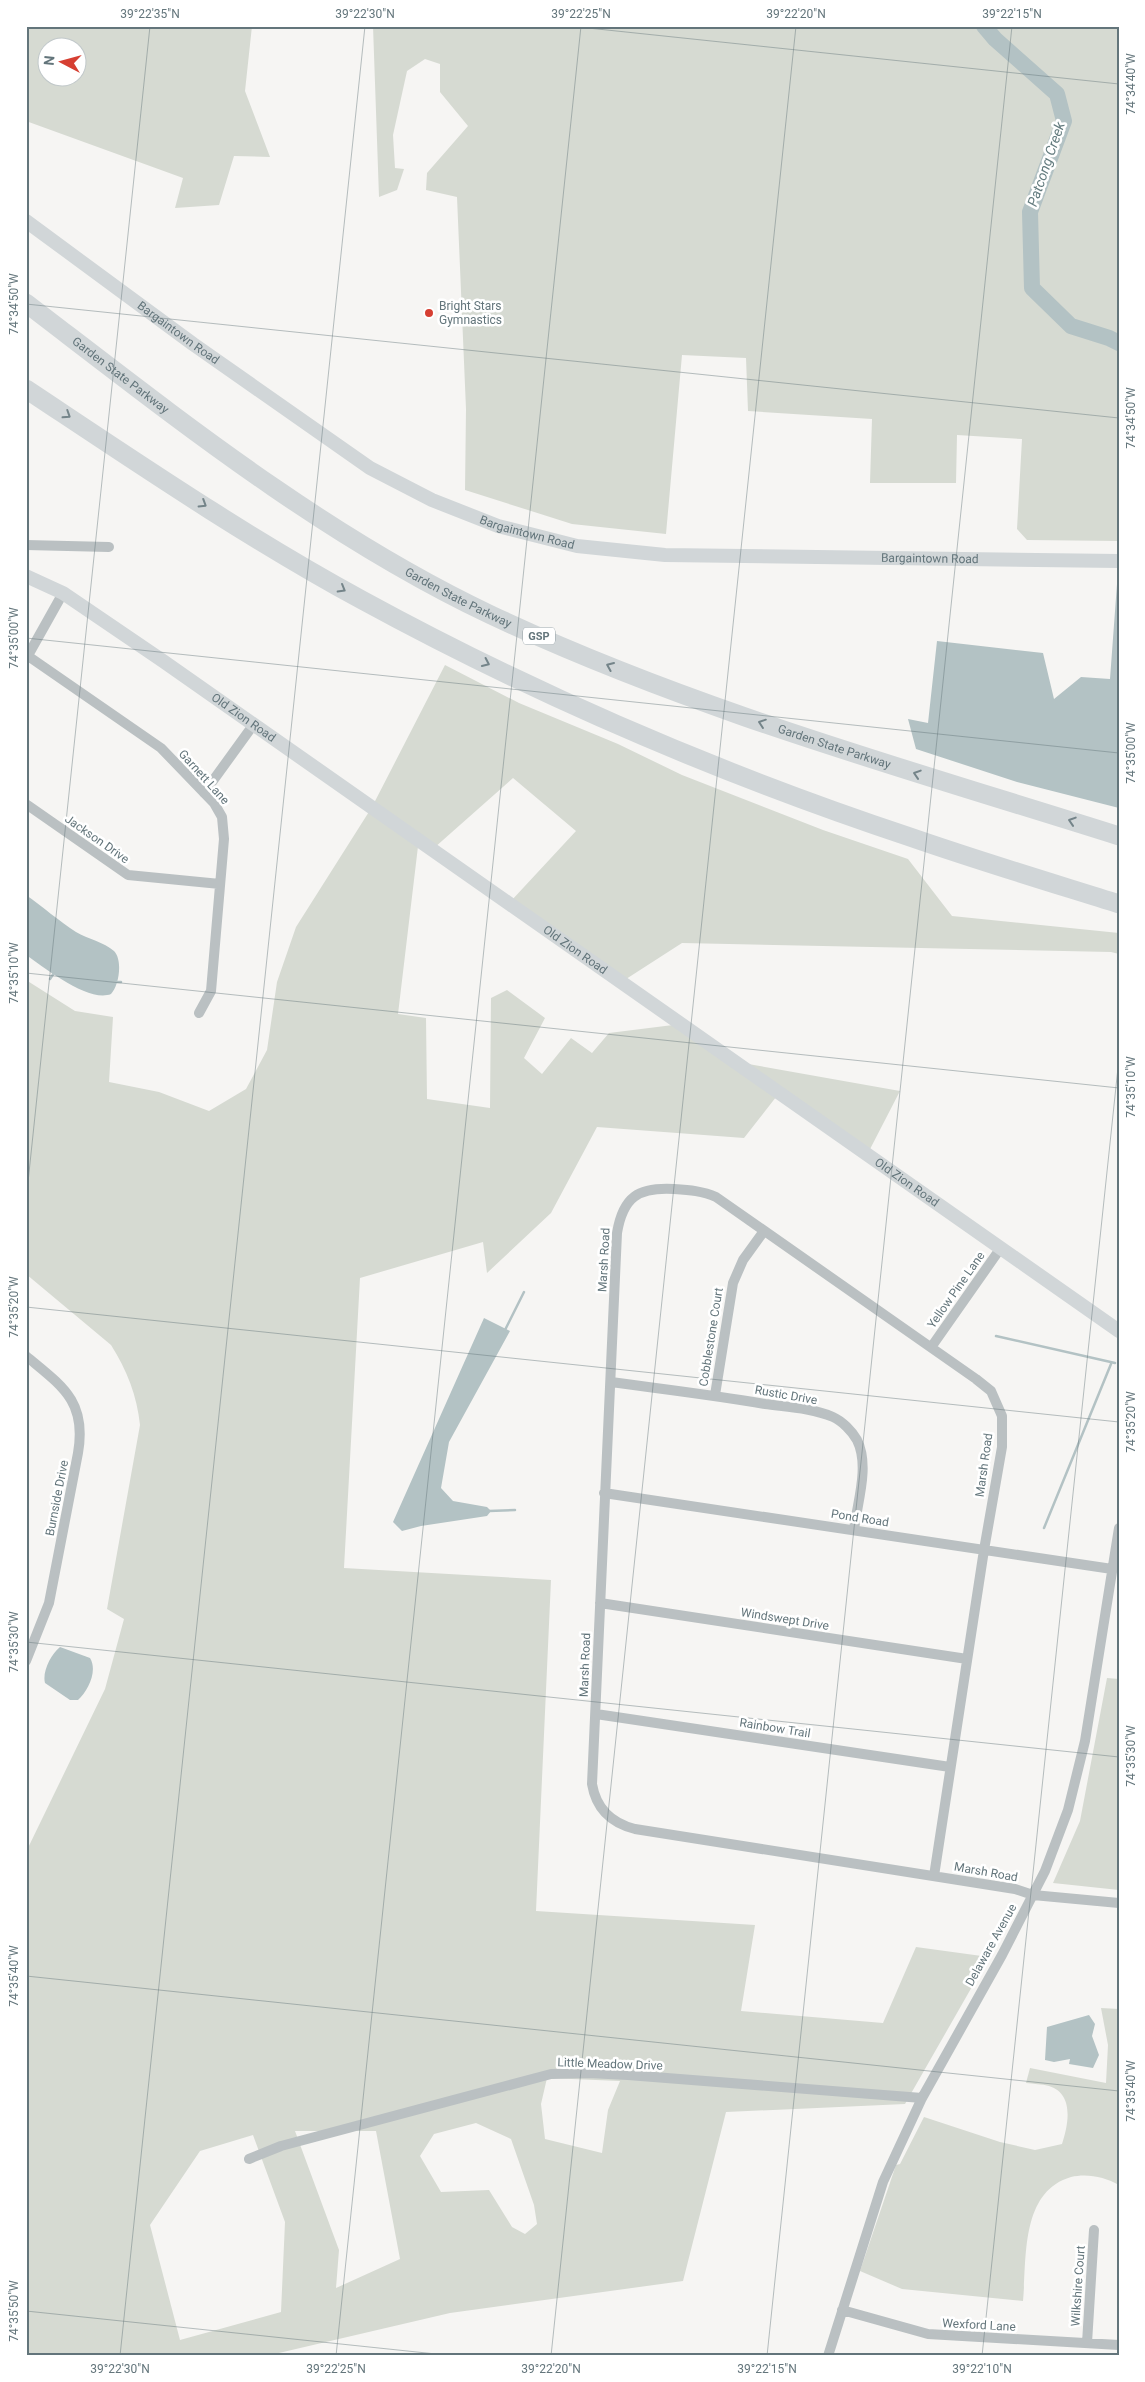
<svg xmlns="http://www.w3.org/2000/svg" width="1145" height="2382" viewBox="0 0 1145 2382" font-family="Roboto,sans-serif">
	<rect width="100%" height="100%" fill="#f6f5f3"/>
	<path fill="#d6dad2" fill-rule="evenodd" d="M26 26H252L245 91 270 157 234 156 219 205 175 208 183 178 26 121ZM48 48H78V78H48Z
		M373 26H1119V541L1027 540 1017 529 1022 439 957 435 956 483H870L872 419 748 411 746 358 682 355 666 534 572 524 465 490 466 409 457 197 426 190 427 173 468 126 440 92V64L425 59 407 71 393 135 395 168 404 169 397 190 379 197Z
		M445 665 519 703 618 744 682 775 823 830 908 859 952 916 1119 933V954L1111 952 682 943 623 981 511 901 576 831 513 778 434 848 419 838 398 1014 426 1018 427 1099 490 1108 491 998 507 990 545 1018 524 1058 542 1074 571 1038 592 1053 609 1033 681 1024 737 1062 900 1091 868 1153 780 1092 744 1138 597 1127 551 1213 487 1273 483 1242 360 1278 344 1568 551 1580 536 1911 755 1925 741 2011 883 2023 916 1947 989 1957 905 2104 726 2112 683 2281 450 2313 266 2356H26V1852L105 1689 124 1619 107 1609 140 1425C137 1396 127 1370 111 1345L26 1274V980L75 1011 113 1017 109 1082 159 1092 209 1111 246 1089 267 1050 277 982 296 927 372 807ZM547 2078 620 2081 608 2110 602 2153 545 2139 541 2104ZM476 2123 511 2139 534 2205 537 2224 525 2234 512 2227 489 2190 441 2192 420 2156 434 2134ZM295 2131H376L400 2259 336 2288 339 2250ZM253 2135 285 2222 281 2312 180 2340 150 2225 200 2151Z
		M1107 1678 1119 1679V1890L1053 1883 1080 1821Z
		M1101 2008 1119 2009V2185C1105 2177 1087 2173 1071 2177 1020 2192 1027 2259 1023 2301L902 2289 860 2271 896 2165 900 2164 924 2117 1000 2142 1035 2150 1062 2144C1068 2126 1075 2094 1049 2086 1042 2084 1033 2084 1026 2083L1030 2068 1106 2083 1108 2045Z"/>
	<path fill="#b3c2c4" d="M1117 584 1119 808 1017 782 916 749 908 719 928 723 937 641 1043 653 1054 699 1081 677 1110 679Z
		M26 895C43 907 59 921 76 932 88 939 104 942 114 951 123 960 119 986 111 994 89 1003 45 968 26 955Z
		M484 1318 510 1331 449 1442 441 1488 453 1501 487 1507 491 1511 487 1516 421 1526 402 1531 393 1522Z
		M60 1647 90 1658C98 1671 88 1691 78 1700H70L45 1683C42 1672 51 1654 60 1647Z
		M1089 2015 1095 2024 1092 2036 1099 2055 1093 2068 1069 2064 1070 2059 1054 2062 1045 2060 1047 2027Z"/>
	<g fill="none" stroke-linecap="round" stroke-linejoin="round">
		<path stroke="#b3c2c4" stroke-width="2.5" d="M50 979 54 973
			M116 982H121
			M505 1330 524 1292
			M996 1336 1115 1363
			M489 1511 515 1510
			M1044 1528 1111 1364"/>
		<path stroke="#b3c2c4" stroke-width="16" d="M984 26 995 39 1057 94 1064 121 1030 212 1032 288 1071 326 1109 338 1119 343"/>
		<path stroke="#bac0c2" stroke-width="10" d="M26 545 109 547
			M28 656 161 748 214 803 222 817 224 839 211 991 199 1013
			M26 659 63 593
			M204 793 254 724
			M26 804 128 875 220 884
			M932 1346 1000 1249
			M26 1356C62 1386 87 1401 78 1453L49 1603 26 1661
			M611 1382C662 1389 714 1395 765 1404 787 1407 812 1408 833 1417 842 1421 852 1431 857 1440 870 1466 857 1503 854 1530
			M715 1395 733 1283 743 1260 764 1231
			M604 1493 1112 1569
			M600 1603 967 1659
			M596 1714 950 1767
			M934 1876 984 1550 1002 1447V1416L991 1391 976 1379 716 1197C703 1191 689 1190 674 1189 638 1187 623 1197 617 1233L592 1784C596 1808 611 1823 635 1829L1015 1889 1033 1895 1119 1903
			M249 2159 281 2146 551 2074 589 2073 628 2075 922 2098
			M842 2310 928 2334 1119 2345
			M1087 2343 1094 2230
			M828 2356 883 2182 922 2098 1002 1955 1045 1871 1068 1810 1085 1741 1119 1528"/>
		<g stroke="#d1d6d8" stroke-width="14">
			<path id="s1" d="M26 221 193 344 370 468 432 500 498 526 577 546 665 555 1119 561"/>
			<path id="s2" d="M26 576 63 593 163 661 1119 1331"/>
		</g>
		<g stroke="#d1d6d8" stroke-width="19">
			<path id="s3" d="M26 303C174 416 322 535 491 615 693 710 907 769 1119 836"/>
			<path d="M26 389C136 462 246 537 362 600 536 695 721 774 910 837 979 861 1049 882 1119 904"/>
		</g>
	</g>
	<defs><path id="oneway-chevron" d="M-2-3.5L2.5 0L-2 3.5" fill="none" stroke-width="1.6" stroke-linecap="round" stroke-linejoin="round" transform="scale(1.25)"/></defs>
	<g stroke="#748489">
		<use href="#oneway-chevron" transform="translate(67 415) rotate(33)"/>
		<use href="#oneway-chevron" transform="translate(203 504) rotate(32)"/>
		<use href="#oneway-chevron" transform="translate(342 589) rotate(30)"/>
		<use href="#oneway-chevron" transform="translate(486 663) rotate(25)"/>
		<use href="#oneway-chevron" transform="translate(610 666) rotate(-157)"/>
		<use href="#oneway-chevron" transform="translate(762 723) rotate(-161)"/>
		<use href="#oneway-chevron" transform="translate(917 774) rotate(-162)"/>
		<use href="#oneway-chevron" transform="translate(1072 821) rotate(-162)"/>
	</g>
	<path fill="none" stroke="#63757b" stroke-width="1" stroke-opacity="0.45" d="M569 26 1119 84M26 304 1119 418M26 638 1119 753M26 973 1119 1088M26 1201 150 26M26 1307 1119 1422M26 1642 1119 1757M26 1976 1119 2091M26 2311 455 2356M120 2356 365 26M336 2356 581 26M551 2356 796 26M767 2356 1012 26M982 2356 1119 1058"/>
	<circle fill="#d63f32" stroke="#fff" stroke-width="2" cx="429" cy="313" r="5"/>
	<g text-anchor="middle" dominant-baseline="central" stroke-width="5" stroke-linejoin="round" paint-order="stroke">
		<rect fill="#fff" stroke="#929ea3" stroke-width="1" x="523" y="627.5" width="32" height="17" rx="4"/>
		<g font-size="11" font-weight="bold" fill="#63757b">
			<text x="539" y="636">GSP</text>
		</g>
		<g font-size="12" fill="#63757b" stroke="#fff" text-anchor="start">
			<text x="439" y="306">Bright Stars<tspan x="439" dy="14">Gymnastics</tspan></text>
		</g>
		<g font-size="12" fill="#63757b" stroke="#fff">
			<text stroke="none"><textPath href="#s1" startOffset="189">Bargaintown Road</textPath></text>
			<text stroke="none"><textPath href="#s3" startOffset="119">Garden State Parkway</textPath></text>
			<text stroke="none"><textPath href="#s1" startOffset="594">Bargaintown Road</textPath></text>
			<text stroke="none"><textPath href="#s1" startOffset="999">Bargaintown Road</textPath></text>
			<text stroke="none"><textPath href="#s3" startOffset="524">Garden State Parkway</textPath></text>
			<text stroke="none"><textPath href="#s2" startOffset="260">Old Zion Road</textPath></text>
			<text stroke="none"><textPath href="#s3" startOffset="929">Garden State Parkway</textPath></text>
			<text transform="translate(204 777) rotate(48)">Garnett Lane</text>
			<text transform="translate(97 839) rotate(35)">Jackson Drive</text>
			<text stroke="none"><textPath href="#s2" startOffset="665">Old Zion Road</textPath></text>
			<text stroke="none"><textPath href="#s2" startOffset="1070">Old Zion Road</textPath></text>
			<text transform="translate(604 1260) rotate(-87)">Marsh Road</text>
			<text transform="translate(956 1290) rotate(-55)">Yellow Pine Lane</text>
			<text transform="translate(711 1337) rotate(-81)">Cobblestone Court</text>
			<text transform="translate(786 1395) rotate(10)">Rustic Drive</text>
			<text transform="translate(984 1465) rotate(-82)">Marsh Road</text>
			<text transform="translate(57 1498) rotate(-79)">Burnside Drive</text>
			<text transform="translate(860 1518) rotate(9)">Pond Road</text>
			<text transform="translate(785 1619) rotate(9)">Windswept Drive</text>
			<text transform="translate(585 1665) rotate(-88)">Marsh Road</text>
			<text transform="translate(775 1728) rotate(9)">Rainbow Trail</text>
			<text transform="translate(986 1872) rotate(10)">Marsh Road</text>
			<text transform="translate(991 1945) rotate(-61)">Delaware Avenue</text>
			<text transform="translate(610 2064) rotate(2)">Little Meadow Drive</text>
			<text transform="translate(1078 2286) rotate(-86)">Wilkshire Court</text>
			<text transform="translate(979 2325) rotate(3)">Wexford Lane</text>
		</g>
		<g font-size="14" font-style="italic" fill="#637b7e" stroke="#fff">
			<text transform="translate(1046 164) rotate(-71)">Patcong Creek</text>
		</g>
	</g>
	<rect width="1145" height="2382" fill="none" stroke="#ffffff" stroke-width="55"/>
	<g transform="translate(62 62) rotate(276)"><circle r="24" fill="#ffffff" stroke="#c1c8ca"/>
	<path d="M0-4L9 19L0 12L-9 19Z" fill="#d63f32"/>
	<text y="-8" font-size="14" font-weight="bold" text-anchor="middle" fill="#63757b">N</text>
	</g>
	<rect x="28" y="28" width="1090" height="2326" fill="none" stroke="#63757b" stroke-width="2"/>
	<g font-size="12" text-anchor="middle" fill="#63757b">
		<text x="150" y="18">39°22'35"N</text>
		<text x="365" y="18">39°22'30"N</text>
		<text x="581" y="18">39°22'25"N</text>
		<text x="796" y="18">39°22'20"N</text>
		<text x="1012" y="18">39°22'15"N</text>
		<text transform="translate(1131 84) rotate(-90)" y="4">74°34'40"W</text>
		<text transform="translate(14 304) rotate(-90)" y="4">74°34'50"W</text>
		<text transform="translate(1131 418) rotate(-90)" y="4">74°34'50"W</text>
		<text transform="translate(14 638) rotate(-90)" y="4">74°35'00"W</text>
		<text transform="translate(1131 753) rotate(-90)" y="4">74°35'00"W</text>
		<text transform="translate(14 973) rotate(-90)" y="4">74°35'10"W</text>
		<text transform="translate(1131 1087) rotate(-90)" y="4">74°35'10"W</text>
		<text transform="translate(14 1307) rotate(-90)" y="4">74°35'20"W</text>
		<text transform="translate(1131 1422) rotate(-90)" y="4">74°35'20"W</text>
		<text transform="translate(14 1642) rotate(-90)" y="4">74°35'30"W</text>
		<text transform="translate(1131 1756) rotate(-90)" y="4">74°35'30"W</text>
		<text transform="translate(14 1976) rotate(-90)" y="4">74°35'40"W</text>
		<text transform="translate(1131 2091) rotate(-90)" y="4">74°35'40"W</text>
		<text transform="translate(14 2311) rotate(-90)" y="4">74°35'50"W</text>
		<text x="120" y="2373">39°22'30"N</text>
		<text x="336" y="2373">39°22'25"N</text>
		<text x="551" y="2373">39°22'20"N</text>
		<text x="767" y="2373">39°22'15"N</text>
		<text x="982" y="2373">39°22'10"N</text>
	</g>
</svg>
